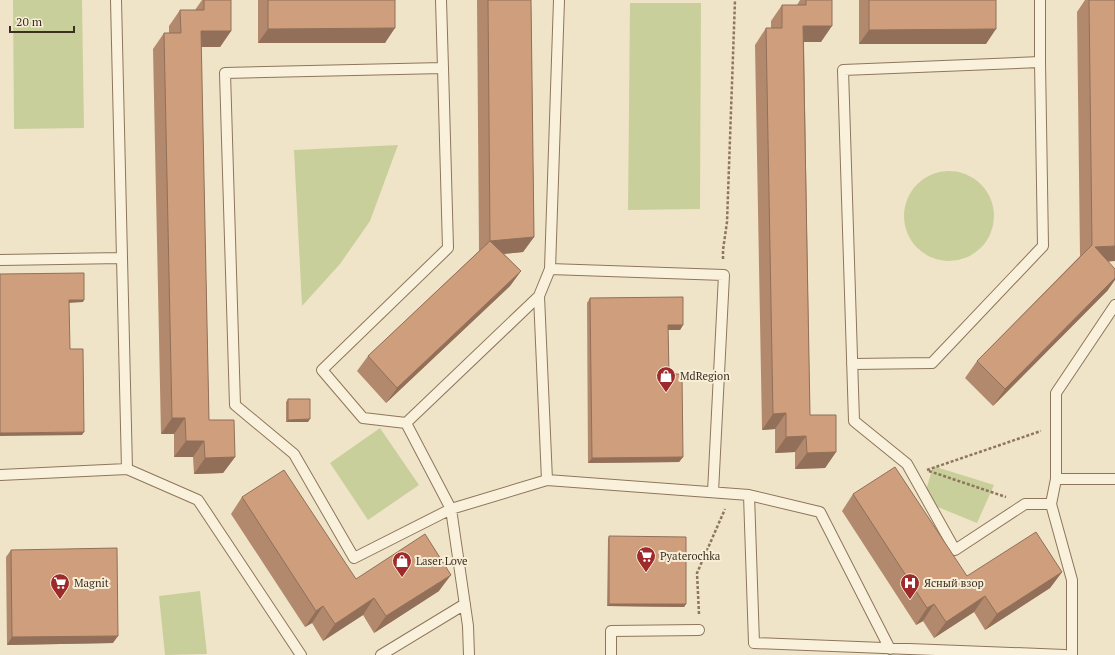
<svg xmlns="http://www.w3.org/2000/svg" width="1115" height="655" viewBox="0 0 1115 655" font-family="'PT Serif',serif">
	<rect width="100%" height="100%" fill="#f0e4c8"/>
	<path fill="#c9cf9b" d="M13 0H82L84 128 14 129Z
		M630 3H701L700 209 628 210Z
		M398 145 370 221 340 264 302 306 294 150Z
		M904 216a45 45 0 1 1 90 0a45 45 0 1 1-90 0Z
		M380 428 419 485 368 520 330 463Z
		M933 466 994 485 977 523 923 501Z
		M200 591 207 654 165 655 159 596Z"/>
	<g fill="none" stroke-linecap="round" stroke-linejoin="round">
		<g stroke="#8d765c" stroke-width="12">
			<path id="service" d="M116 0 122 258
				M441 0 443 68 225 73 235 405 294 454 354 558 451 509 406 423 363 418 322 370 448 248 443 68
				M1040 0V62L843 70 854 421 907 464 955 550 1025 504H1051L1072 580V655
				M0 260 122 258 127 469
				M550 269 724 275 713 492
				M539 296 547 480
				M852 364 932 363 1043 246 1040 62
				M406 423 539 296 550 269 559 0
				M0 475 127 469 198 500 301 655
				M1056 479H1115
				M749 495 820 512 890 649
				M1051 504 1056 479V393L1115 305
				M381 655 465 604
				M469 655 468 626 451 509 547 480 749 495 754 643 1065 655
				M611 655V631L699 630"/>
		</g>
		<path stroke="#8d765c" stroke-width="2.5" stroke-dasharray="3 2" stroke-linecap="butt" d="M723 259V250L727 222 735 0
			M927 470 1041 431
			M929 471 1006 497
			M699 614 697 573 725 509"/>
		<use href="#service" stroke="#faf1dc" stroke-width="10"/>
	</g>
	<path fill="#b2896c" d="M202 0H231V31L220 47H201L209 420 235 457 223 473 194 474 193 457H174V434H161L153 49 164 33H169V26L180 10H195Z
		M258 0H395L385 43H258Z
		M477 0H531L534 237 523 252 504 254 521 271 510 286 386 403 357 371 368 356 479 251Z
		M800 0H832L821 42H804L810 415 836 452 825 468 795 469V452L775 453V429L762 430 755 45 766 28H771V21L782 5H797Z
		M859 0H996L986 44H859Z
		M1085 0H1089L1108 262V290L993 406 965 378 977 361 1080 256 1077 12Z
		M590 298 683 325 680 330H668L669 374 683 457 679 462 588 463 587 303Z
		M288 399 308 422H286V402Z
		M853 494 967 576 1062 572 1050 588 985 630 974 612 934 638 923 621 916 625 842 511Z
		M242 497 356 579 439 591 374 633 363 615 323 641 312 623 305 627 231 514Z
		M609 536 686 604 684 607 607 606 608 539Z
		M11 550 113 643 7 645 6 557Z"/>
	<path fill="#916f58" d="M803 26H832L821 42H792Z
		M395 28 385 43H258L268 29Z
		M996 29 986 44H859L869 30Z
		M201 31H231L220 47H190Z
		M534 237 523 252 480 256 490 241Z
		M1115 246V261L1083 264 1095 247Z
		M521 271 510 286 386 403 397 388Z
		M1115 278V280L1108 290 993 406 1005 389Z
		M69 300H84L83 302 68 303Z
		M668 325H683L680 330H665Z
		M786 413 775 429 762 430 773 414Z
		M172 418H185L174 434H161Z
		M310 419 308 422H286L288 420Z
		M84 432 82 435 0 436V433Z
		M806 436 795 452 775 453 786 437Z
		M186 441H204L193 457H174Z
		M836 452 825 468 795 469 807 453Z
		M235 457 223 473 194 474 205 458Z
		M683 457 679 462 588 463 592 458Z
		M1062 572 1050 588 985 630 997 614Z
		M451 575 439 591 374 633 386 616Z
		M985 596 974 612 934 638 946 622Z
		M374 598 363 615 323 641 335 624Z
		M609 604H686L684 607 607 606Z
		M934 604 923 621 916 625 927 608Z
		M323 606 312 623 305 627 316 611Z
		M118 636 113 643 7 645 12 637Z"/>
	<path fill="#cf9f7d" stroke="#916f58" d="M204 0H231V31H201L209 420H234L235 457 205 458 204 441H186L185 418H172L164 33H181L180 10H204Z
		M268 0H395V28L268 29Z
		M488 0H531L534 237 490 241 521 271 397 388 368 356 490 241Z
		M806 0H832V26H803L810 415H836V452L807 453 806 436 786 437V413L773 414 766 28H782V5H806Z
		M869 0H996V29L869 30Z
		M1089 0H1115V246L1095 247 1115 269V278L1005 389 977 361 1092 245Z
		M84 273V300H69L70 349H83L84 432 0 433V274Z
		M683 297V325H668L669 374H682L683 457 592 458 590 298Z
		M288 399H310V419L288 420Z
		M895 467 967 576 1036 532 1062 572 997 614 985 596 946 622 934 604 927 608 853 494Z
		M284 470 356 579 425 534 451 575 386 616 374 598 335 624 323 606 316 611 242 497Z
		M609 536 686 537V604H609Z
		M117 548 118 636 12 637 11 550Z"/>
	<defs>
		<g id="shop-pin" transform="scale(1)"><path d="M0 17L-7.5 6A9.5 9.5 0 1 1 7.5 6Z" fill="#9e2a2b" stroke="#f7eed8"/><path d="M-5-2.5h2.3a2.7 3.5 0 0 1 5.4 0H5L5.5 6h-11ZM-1.5-2.5h3a1.5 2.3 0 0 0-3 0Z" fill="#fff"/></g>
		<g id="supermarket-pin" transform="scale(1)"><path d="M0 17L-7.5 6A9.5 9.5 0 1 1 7.5 6Z" fill="#9e2a2b" stroke="#f7eed8"/><path d="M-6-5.5h2.5l.6 2H6L4.5 2H-2.5L-4.4-4H-6ZM-1.5 3.2a1.3 1.3 0 1 0 .1 0ZM3 3.2a1.3 1.3 0 1 0 .1 0Z" fill="#fff"/></g>
		<g id="hospital-pin" transform="scale(1)"><path d="M0 17L-7.5 6A9.5 9.5 0 1 1 7.5 6Z" fill="#9e2a2b" stroke="#f7eed8"/><path d="M-5-5h3v3.5h4V-5h3V5h-3V1.5h-4V5h-3Z" fill="#fff"/></g>
	</defs>
	<g fill-rule="evenodd">
		<use href="#shop-pin" x="666" y="376"/>
		<use href="#supermarket-pin" x="646" y="556"/>
		<use href="#shop-pin" x="402" y="561"/>
		<use href="#supermarket-pin" x="60" y="583"/>
		<use href="#hospital-pin" x="910" y="583"/>
	</g>
	<g text-anchor="middle" dominant-baseline="central" stroke-width="4" stroke-linejoin="round" paint-order="stroke">
		<g font-size="11" fill="#3d2e20" stroke="#f7eed8" text-anchor="start">
			<text x="680" y="376">MdRegion</text>
			<text x="660" y="556">Pyaterochka</text>
			<text x="416" y="561">Laser Love</text>
			<text x="74" y="583">Magnit</text>
			<text x="924" y="583">Ясный взор</text>
		</g>
	</g>
	<path d="M10 26v6h64v-6" fill="none" stroke="#3d2e20" stroke-width="2"/>
	<text x="16" y="26" font-size="12" fill="#3d2e20" stroke="#f7eed8" stroke-width="3" paint-order="stroke">20 m</text>
</svg>
